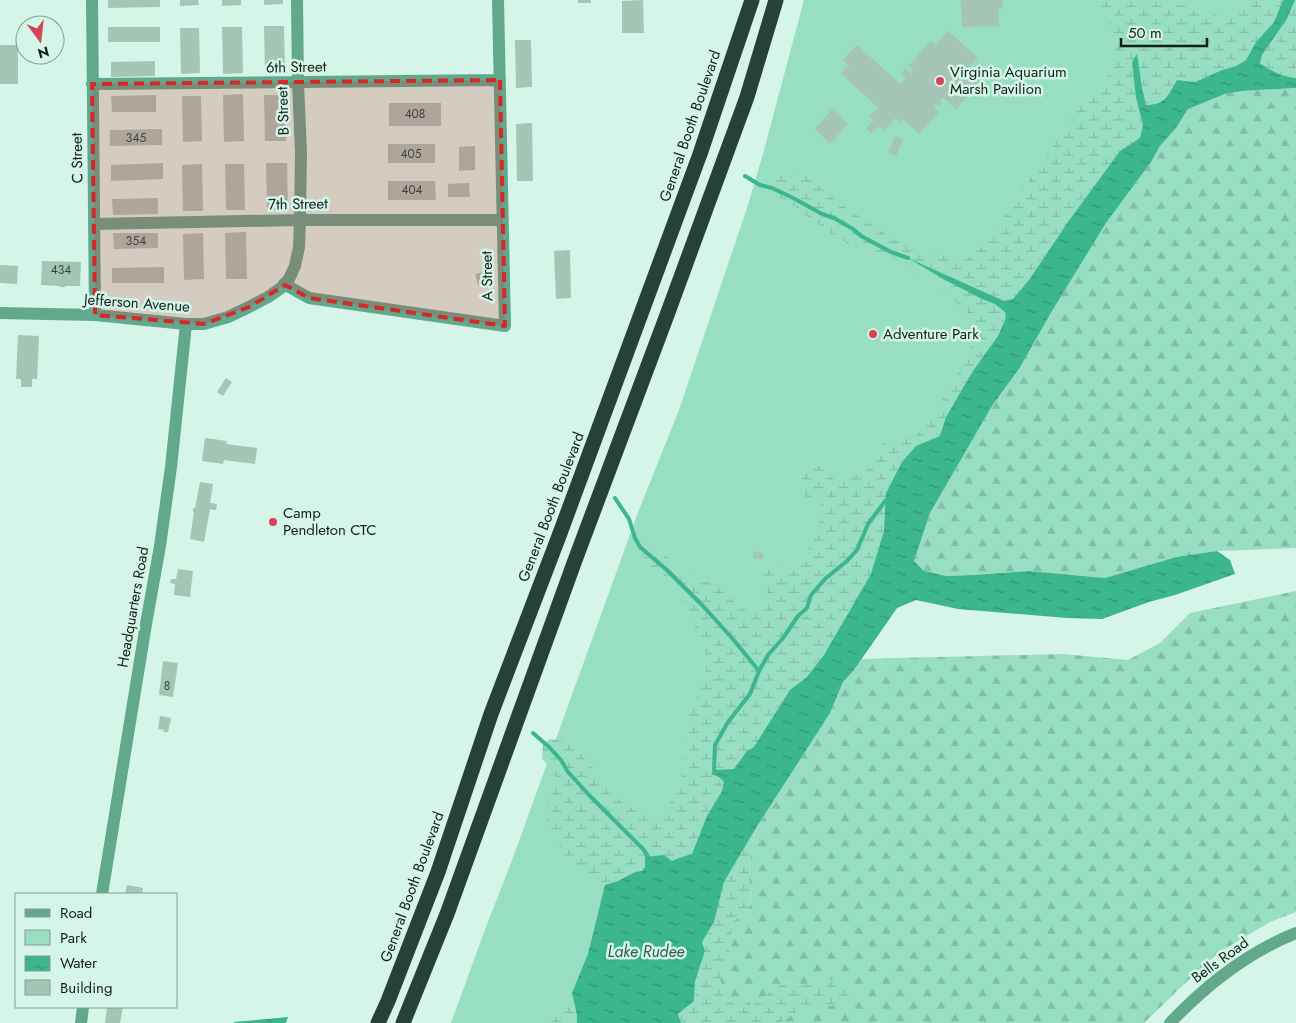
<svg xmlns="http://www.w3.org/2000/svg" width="1296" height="1023" viewBox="0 0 1296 1023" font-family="Jost,sans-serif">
	<defs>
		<pattern id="forest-firs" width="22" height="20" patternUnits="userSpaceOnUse" patternTransform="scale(1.25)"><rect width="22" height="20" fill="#97dec2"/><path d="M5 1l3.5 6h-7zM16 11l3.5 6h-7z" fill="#81bea6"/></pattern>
		<pattern id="wetland-marsh" width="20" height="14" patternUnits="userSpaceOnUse" patternTransform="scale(1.25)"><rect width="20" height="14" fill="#97dec2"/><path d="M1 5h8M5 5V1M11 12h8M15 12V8" fill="none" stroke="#81bea6"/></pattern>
		<pattern id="water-ripples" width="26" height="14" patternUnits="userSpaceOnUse" patternTransform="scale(1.25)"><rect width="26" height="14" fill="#3bb68f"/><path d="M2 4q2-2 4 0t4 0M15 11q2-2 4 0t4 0" fill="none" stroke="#309374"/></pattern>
	</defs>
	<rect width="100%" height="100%" fill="#d4f5e7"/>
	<path fill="#97dec2" d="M804 0H1296L1171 77 637 1023H451L486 927 511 863 639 510 679 410 747 208 763 154Z"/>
	<path fill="url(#forest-firs)" d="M1296 88V548L1217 551 1176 557 1105 578 1029 571 974 575 946 576 924 571 914 561 930 513 992 406 1019 369 1052 311 1106 223 1151 162 1160 146 1176 128 1188 109 1225 94 1241 91Z
		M1296 591V912L1270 922 1218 953 1180 988 1144 1023H780L796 1012 811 1009 824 980 802 985 785 983 772 989 761 1001 749 1005H737L724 998 720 980 730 954 732 922 747 912 752 898 749 878 750 859 756 828 830 713 843 682 854 670 862 659 1063 654 1128 660 1160 643 1190 613Z"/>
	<path fill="url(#wetland-marsh)" d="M1095 0H1167L1203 12 1229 18 1249 6 1254 0H1283L1274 22 1256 42 1246 60 1236 66 1222 70 1195 82 1177 80C1168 95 1165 104 1146 105L1142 88 1136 97 1143 125 1140 138 1120 151 1068 222 1029 280 1013 299 1004 301 952 277 913 260 982 299 995 304 1005 312 1006 318 998 336 973 371 946 416 940 436 916 446 902 462 886 493 884 531 871 574 824 654 807 677 790 690 754 747 747 751 734 769 714 770 711 774 719 777 725 782 722 791 707 816 692 854 679 858 672 861 664 855 646 857 645 867 642 871 635 872 618 881 605 885 577 870 565 856 549 829 546 814 549 791 556 779 551 768 542 759 543 744 550 739 566 741 576 749 614 792 621 802 635 809 649 819 665 811 679 788 685 755 687 721 706 675V652L697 635 692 617 682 596 668 580 658 573 645 568V558L640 547 666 555 675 567 681 573 708 582 723 591 739 606 749 612 759 611 767 603V589L762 580 763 569 774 566 786 568 793 567 813 544 819 524 821 507 818 498 806 497 802 486V469L812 462C824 468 827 474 837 482L857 475 875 465 880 448 886 438 900 439 914 437 928 424 970 353 973 328 969 314 934 282 898 259 853 247 826 230 786 200 770 195 778 176 797 173 812 177 822 189 840 204 893 239 928 255 938 250 947 259 959 262 967 259 982 247 1024 188 1077 111 1113 70 1117 56 1115 39 1109 22Z
		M1295 0H1296V78C1283 77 1271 71 1260 63L1262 55 1287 19Z
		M756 828 750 859 749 878 752 897 747 912 732 922 730 954 720 980 724 998 737 1005H749L761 1001 772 989 785 983 802 985 824 980 842 979 850 984 852 991 846 1001 831 1006 796 1012 780 1023H681L678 1014 694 1001 695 982 705 952 702 942 714 922 724 882Z
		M572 993 577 1015V1023H550L559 1014Z"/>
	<path fill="url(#water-ripples)" d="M1283 0H1295L1287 19 1262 55 1260 63C1271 71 1283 77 1296 78V88L1241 91 1225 94 1188 109 1176 128 1160 146 1151 162 1106 223 1052 311 1019 369 992 406 930 513 914 561 924 571 946 576 974 575 1029 571 1105 578 1176 557 1217 551 1230 560 1235 574 1175 595 1149 602 1102 619 1067 618 958 609 916 600 897 608 854 670 843 682 830 713 756 828 724 882 714 922 702 942 705 951 695 982 694 1001 678 1014 681 1023H577V1015L572 993 588 954 605 885 618 881 635 872 642 871 645 867V857L664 855 672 861 679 858 692 854 707 816 722 791 724 782 719 777 711 774 714 770 734 769 747 751 754 747 790 690 807 677 824 655 871 574 884 531 886 493 902 462 916 446 940 436 946 417 973 371 998 336 1006 318 1005 312 995 304 982 299 945 280 908 258 1004 301 1013 299 1029 280 1068 222 1120 151 1140 138 1143 125 1136 97 1132 62 1137 54 1142 88 1146 105C1165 105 1168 95 1177 80L1195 82 1222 70 1236 66 1246 60 1256 42 1274 22Z
		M288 1017 286 1023H234V1022Z"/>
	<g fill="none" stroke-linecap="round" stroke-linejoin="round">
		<path stroke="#3bb68f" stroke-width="4" d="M745 176 760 185 772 188 793 198 822 214 834 218 853 229 861 236 891 252 908 258
			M615 498 629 519 635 538 640 547 667 570 703 606 732 638 759 671 750 694 728 722 715 745 714 770
			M759 671 768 655 783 638 798 616 807 608 811 595 826 578 847 561 857 550 868 524 886 500
			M533 733 549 747 561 760 568 772 590 796 644 850 648 857"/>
	</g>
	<path fill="#a5c5b7" d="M108 0H160V7L108 8Z
		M180 0H198L199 5 180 6Z
		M222 0H241V5L222 6Z
		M264 0H283V4L264 5Z
		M578 0H591V3H578Z
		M643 0 644 33H622V1Z
		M961 0H1002L1003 9H998L999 26 962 27Z
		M264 26H284L285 73H265Z
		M108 27H160V42H108Z
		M222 27H242L243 73 223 74Z
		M180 28H199L200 73 181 74Z
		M948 31 978 58 969 68 981 79 968 93 969 94 956 109 942 97 940 100 942 102 939 106 936 104 933 107 939 112 919 134 903 119 900 122 895 118 884 130 879 126 872 133 866 129 873 121 869 117 878 107 841 74 849 65 843 60 857 45 900 84 906 78 901 73 906 68 910 73 913 70 908 66 931 41 935 45Z
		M515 40H531L532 87 516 88Z
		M0 45H18V84H0Z
		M155 61V76L111 77V62Z
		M243 94 244 141 224 142 223 95Z
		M156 95V112H112L111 96Z
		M264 95H285L286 141H265Z
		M182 96H201L202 141 183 142Z
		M389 103H441V126H389Z
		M832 109 848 124 830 144 815 129Z
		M532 123 533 181H517L516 124Z
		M162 129V145L110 146V130Z
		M895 136 903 139 896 156 888 152Z
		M388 144H435V163H388Z
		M475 146V170L459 171V147Z
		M163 163V179L111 181V165Z
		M266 163H287L288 210H267Z
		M202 164 203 211H183L182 165Z
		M225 164H244L245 210H226Z
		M388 181H435L436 200H388Z
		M469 183 470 197H448V184Z
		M158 198V214L113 215 112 199Z
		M246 232 247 279H226L225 233Z
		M113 233H158V248L114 249Z
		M203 233 204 279 184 280 183 234Z
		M570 250 571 298 556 299 554 251Z
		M42 261 81 262 80 286H65V287H60V286L41 285Z
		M0 265 18 266 17 284 0 283Z
		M164 267V283H112V268Z
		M484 272 487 283 478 285 475 274Z
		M18 335 39 336 37 379H32V387H21V379H16Z
		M226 378 232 382 223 396 217 392Z
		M205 438 227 441 226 444 257 448 255 464 224 460 223 464 202 461Z
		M200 482 213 484 210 503 217 504 216 510 210 509 204 542 190 539 194 512H193V508H195Z
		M754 551 764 553 763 559 753 558Z
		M178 569 193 571 190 597 174 595 175 584 170 583 171 579H176Z
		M163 661 178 663 173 697 159 695Z
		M160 716 171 718 168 732H163L164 730 158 729Z
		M127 885 143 888 142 894H125Z
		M107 1007H123L120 1023H105Z"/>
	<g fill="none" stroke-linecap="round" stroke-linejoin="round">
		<path stroke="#61a88d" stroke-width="12" d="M92 0 95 315
			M92 84 500 80
			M94 224 300 220H502
			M284 284 309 298 505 326 498 0
			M0 313 95 315 186 324H204L228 317 249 307 268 297 281 288 289 279 295 266 299 247 300 220 301 152 298 83 297 0
			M102 894 146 624 160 546 171 467 186 324
			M81 1023 83 1007
			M1170 1023C1205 986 1248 952 1296 933"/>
		<path stroke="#274137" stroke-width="15" d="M378 1023 388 1001 438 872 491 714 559 536 700 154 752 0
			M403 1023 447 914 574 563 667 315 747 97 776 0"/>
	</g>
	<path fill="#d62828" fill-opacity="0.2" stroke="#d62828" stroke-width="4" stroke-dasharray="10 6" stroke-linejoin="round" d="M500 80 505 326 309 298 285 285 249 307 204 324 95 315 92 84Z"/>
	<g fill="#d44455" stroke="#d4f5e7" stroke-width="2">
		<circle cx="940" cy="81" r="5"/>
		<circle cx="873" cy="334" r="5"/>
		<circle cx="273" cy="522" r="5"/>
	</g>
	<g text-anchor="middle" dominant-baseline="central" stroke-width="5" stroke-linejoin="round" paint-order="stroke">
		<g font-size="12" fill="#384841">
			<text x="415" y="114">408</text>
			<text x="136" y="138">345</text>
			<text x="411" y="154">405</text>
			<text x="412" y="190">404</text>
			<text x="136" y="241">354</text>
			<text x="61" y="270">434</text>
			<text x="167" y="686">8</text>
		</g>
		<g font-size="15" fill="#131f1a" stroke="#d4f5e7">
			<text transform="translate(296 67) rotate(-1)">6th Street</text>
			<text transform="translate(283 111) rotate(-92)">B Street</text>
			<text transform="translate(690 126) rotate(-71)">General Booth Boulevard</text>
			<text transform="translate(77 158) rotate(-91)">C Street</text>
			<text transform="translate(298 204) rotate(-1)">7th Street</text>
			<text transform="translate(487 276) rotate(-91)">A Street</text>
			<text transform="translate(137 303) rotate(4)">Jefferson Avenue</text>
			<text transform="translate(551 507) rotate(-69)">General Booth Boulevard</text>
			<text transform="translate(133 607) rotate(-80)">Headquarters Road</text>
			<text transform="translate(412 887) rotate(-70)">General Booth Boulevard</text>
			<text transform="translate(1220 960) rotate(-36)">Bells Road</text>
		</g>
		<g font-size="15" fill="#131f1a" stroke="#d4f5e7" text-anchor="start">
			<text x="950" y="72">Virginia Aquarium<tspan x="950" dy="17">Marsh Pavilion</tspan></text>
			<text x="883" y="334">Adventure Park</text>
			<text x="283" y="513">Camp<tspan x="283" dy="17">Pendleton CTC</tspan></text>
		</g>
		<g font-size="16" font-style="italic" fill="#2d5e4c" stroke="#d4f5e7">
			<text x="646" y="951">Lake Rudee</text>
		</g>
	</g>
	<rect x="15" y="893" width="162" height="115" fill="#d4f5e7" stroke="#879f95"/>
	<rect x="25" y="909" width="25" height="8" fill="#61a88d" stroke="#879f95"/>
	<text x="60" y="918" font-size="15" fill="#131f1a">Road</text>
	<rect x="25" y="930" width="25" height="15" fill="#97dec2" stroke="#879f95"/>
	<text x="60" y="943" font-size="15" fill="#131f1a">Park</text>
	<rect x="25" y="956" width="25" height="15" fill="url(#water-ripples)" stroke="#879f95"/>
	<text x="60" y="968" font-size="15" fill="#131f1a">Water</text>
	<rect x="25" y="980" width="25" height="15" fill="#a5c5b7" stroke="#879f95"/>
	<text x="60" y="993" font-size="15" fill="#131f1a">Building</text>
	<g transform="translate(40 40) rotate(165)"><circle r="24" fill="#d4f5e7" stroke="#879f95"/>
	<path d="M0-4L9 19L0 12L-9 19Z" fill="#d44455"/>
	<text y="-8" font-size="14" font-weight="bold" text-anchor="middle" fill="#131f1a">N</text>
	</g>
	<path d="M1121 38v8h86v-8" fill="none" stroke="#131f1a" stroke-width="2.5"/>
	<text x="1128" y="38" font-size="15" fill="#131f1a" stroke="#d4f5e7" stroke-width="4" paint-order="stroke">50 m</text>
</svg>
